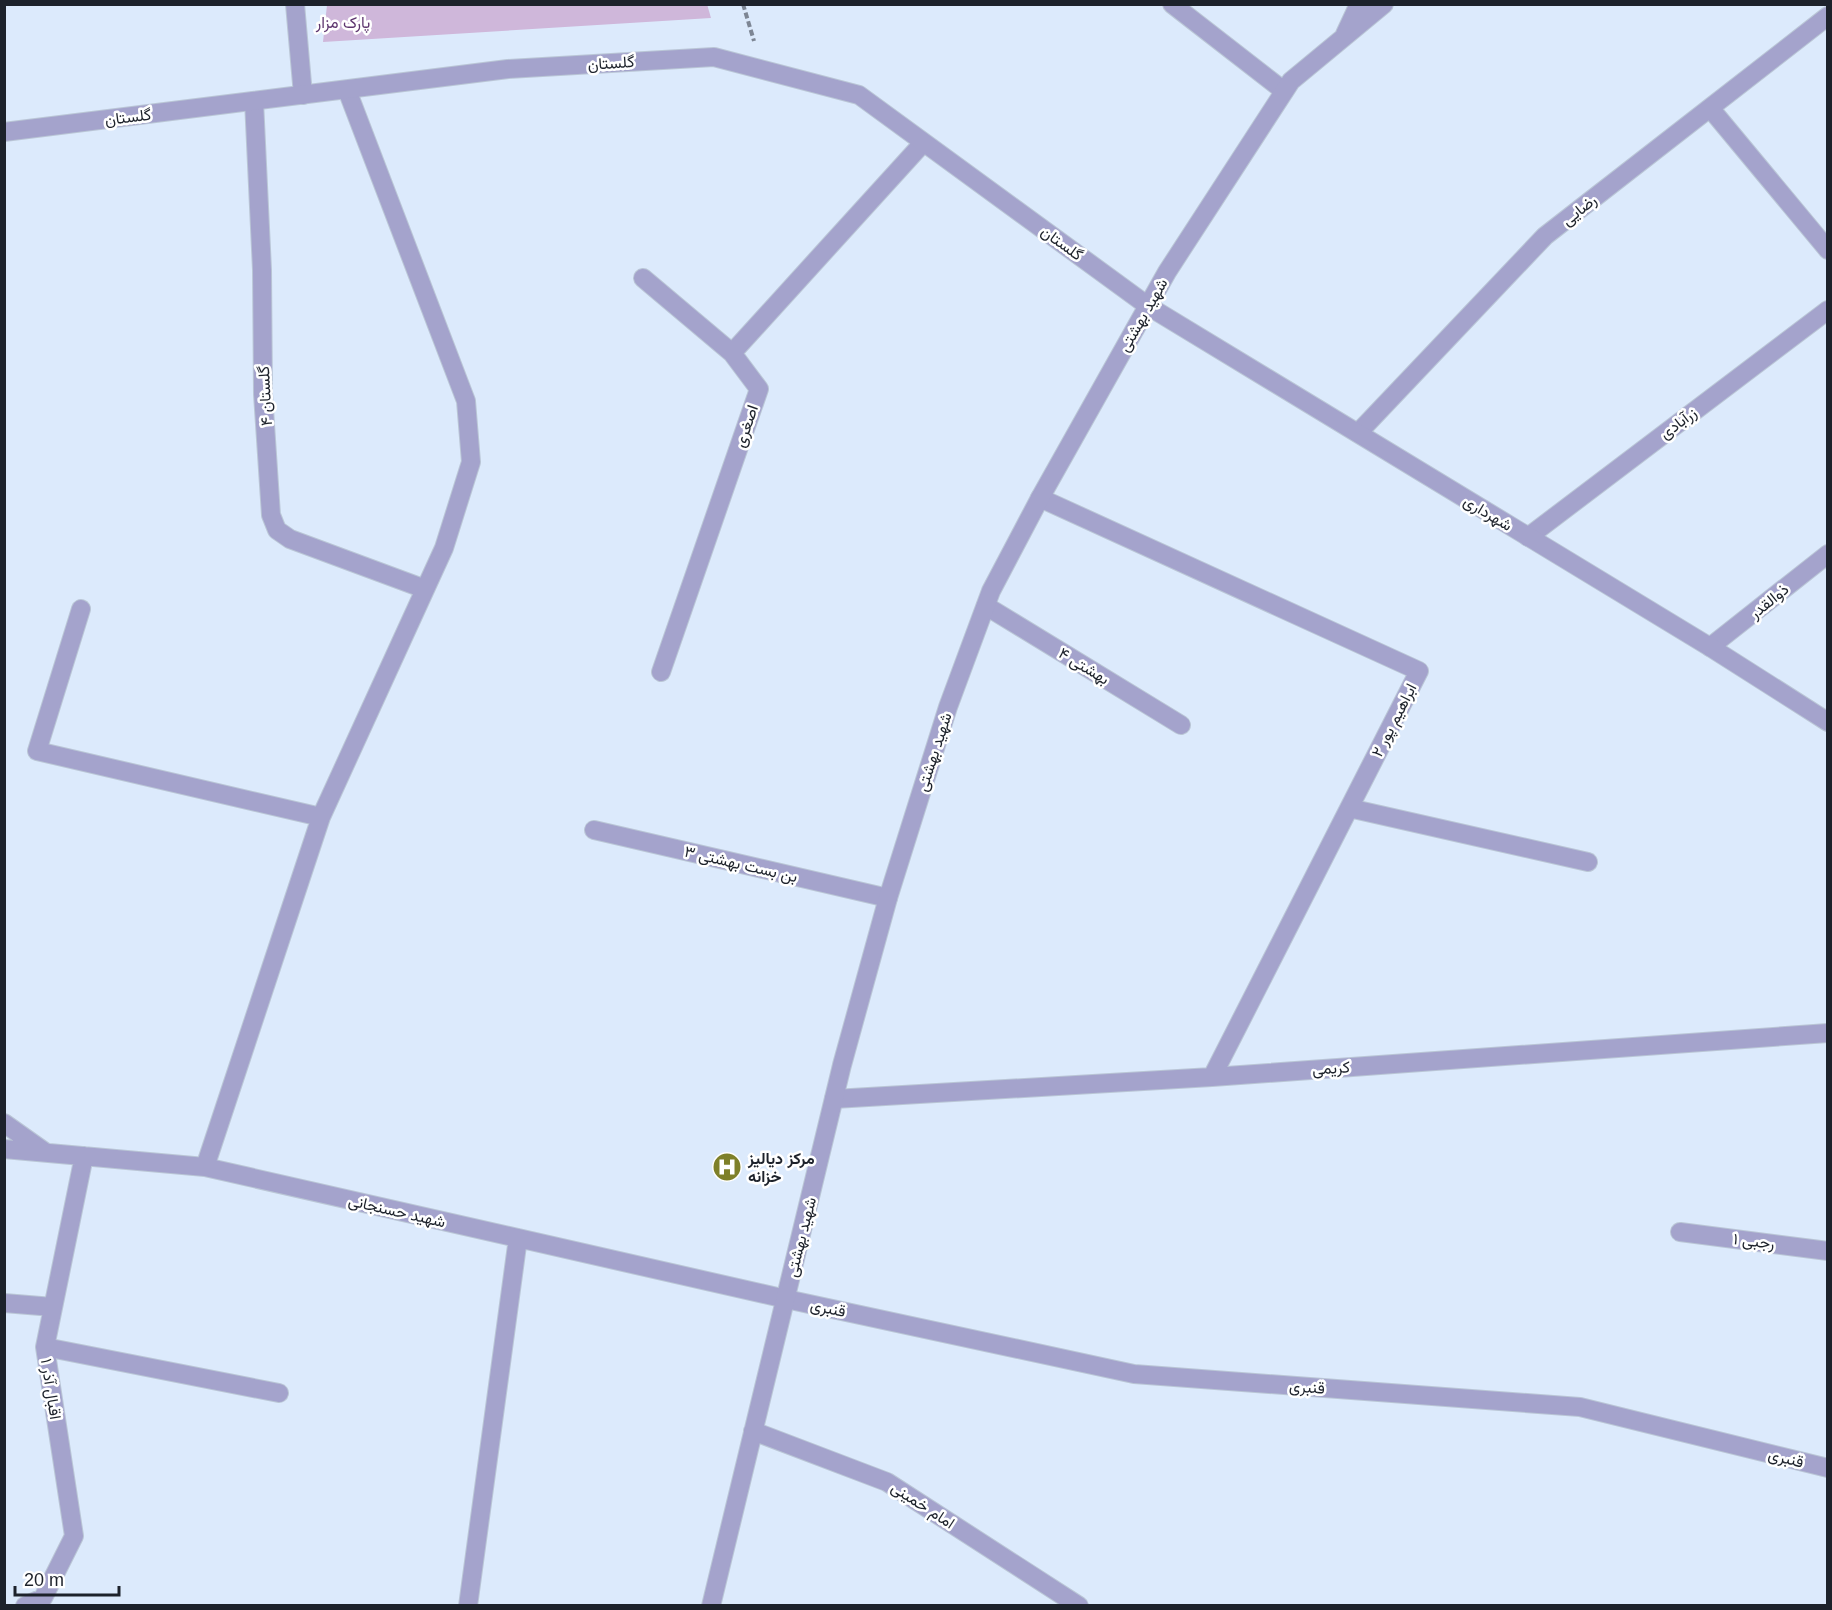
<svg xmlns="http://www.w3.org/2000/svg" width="1832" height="1610" viewBox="0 0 1832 1610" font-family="Arial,Vazirmatn,sans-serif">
	<rect width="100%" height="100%" fill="#dceafc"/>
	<path fill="#cfb7da" d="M707 4 711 18 323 42 327 5Z"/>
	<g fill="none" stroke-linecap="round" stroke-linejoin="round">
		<g stroke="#bac6d6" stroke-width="20">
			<path id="minor" d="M295 4 303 95
				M1172 4 1284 91
				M254 101 262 270 263 394 271 515 277 530 290 539 425 589
				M1710 108 1828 250
				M643 278 732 353
				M1358 433 1545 236 1828 16
				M1040 498 1419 671 1212 1077
				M1528 537 1828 310
				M986 606 1181 725
				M81 609 37 751 321 817
				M1710 647 1828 554
				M661 672 759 389 732 353 923 143
				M1349 808 1588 862
				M594 830 888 898
				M834 1099 1212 1077 1828 1033
				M4 1123 45 1152
				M4 1149 205 1167 786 1299 1134 1374 1580 1407 1828 1468
				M205 1167 321 817 444 548 471 462 466 401 347 90
				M1680 1232 1828 1251
				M4 1303 53 1307
				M45 1347 279 1393
				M25 1606 43 1598 74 1536 45 1347 84 1156
				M468 1606 518 1238"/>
		</g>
		<g stroke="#bac6d6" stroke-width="20">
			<path id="tertiary" d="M1345 34 1359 4
				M4 132 508 69 714 57 859 95 1148 306 1710 647 1828 722
				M753 1431 887 1482 1079 1606
				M711 1606 842 1065 888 898 948 707 991 591 1040 498 1167 272 1291 81 1384 4"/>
		</g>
		<path stroke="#7d8694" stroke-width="4" stroke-dasharray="6 3" stroke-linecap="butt" d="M743 4 754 41"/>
		<use href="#minor" stroke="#a4a3cc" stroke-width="18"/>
		<use href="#tertiary" stroke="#a4a3cc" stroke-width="18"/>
	</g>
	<defs>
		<g id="hospital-disc" transform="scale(1.5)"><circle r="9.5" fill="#7e8029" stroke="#fff"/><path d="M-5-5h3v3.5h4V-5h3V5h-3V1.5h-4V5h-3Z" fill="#fff"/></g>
	</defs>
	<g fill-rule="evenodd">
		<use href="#hospital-disc" x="727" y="1167"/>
	</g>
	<g text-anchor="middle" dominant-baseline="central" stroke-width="5" stroke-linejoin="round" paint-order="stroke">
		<g font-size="16" fill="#5e366f" stroke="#fff">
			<text x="343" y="22">پارک مزار</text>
		</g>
		<g font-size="16" fill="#1d222b" stroke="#fff">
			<text transform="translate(611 63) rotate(-4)">گلستان</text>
			<text transform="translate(128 117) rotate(-7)">گلستان</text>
			<text transform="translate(1579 210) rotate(-38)">رضایی</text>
			<text transform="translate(1062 243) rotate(36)">گلستان</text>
			<text transform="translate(1143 315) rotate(-60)">شهید بهشتی</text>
			<text transform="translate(265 396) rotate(-93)">گلستان ۴</text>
			<text transform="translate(1678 423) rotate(-37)">زرآبادی</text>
			<text transform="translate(746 426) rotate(-71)">اصغری</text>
			<text transform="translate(1488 513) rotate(31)">شهرداری</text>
			<text transform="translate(1769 601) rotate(-39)">ذوالقدر</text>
			<text transform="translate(1084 666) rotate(31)">بهشتی ۴</text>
			<text transform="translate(1394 720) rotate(-63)">ابراهیم پور ۲</text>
			<text transform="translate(934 752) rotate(-72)">شهید بهشتی</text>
			<text transform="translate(741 864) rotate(13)">بن بست بهشتی ۳</text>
			<text transform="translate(1331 1068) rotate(-4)">کریمی</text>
			<text transform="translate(397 1211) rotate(13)">شهید حسنجانی</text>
			<text transform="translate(801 1237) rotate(-76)">شهید بهشتی</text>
			<text transform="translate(1754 1241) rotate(7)">رجبی ۱</text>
			<text transform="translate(828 1308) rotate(12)">قنبری</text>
			<text transform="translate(1307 1387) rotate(4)">قنبری</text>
			<text transform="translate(51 1389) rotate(81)">اقبال آذر ۱</text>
			<text transform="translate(1786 1458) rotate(14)">قنبری</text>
			<text transform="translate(923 1505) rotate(33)">امام خمینی</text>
		</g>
		<g font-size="16" font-weight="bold" fill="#1d222b" stroke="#fff" text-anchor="start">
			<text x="748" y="1158">مرکز دیالیز<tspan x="748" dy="18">خزانه</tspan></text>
		</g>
	</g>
	<rect width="1832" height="1610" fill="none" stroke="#1d222b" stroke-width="12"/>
	<path d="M15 1586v9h104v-9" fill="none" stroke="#1d222b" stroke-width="3"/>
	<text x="24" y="1586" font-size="18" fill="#1d222b" stroke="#ffffff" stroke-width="4.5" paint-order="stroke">20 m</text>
</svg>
